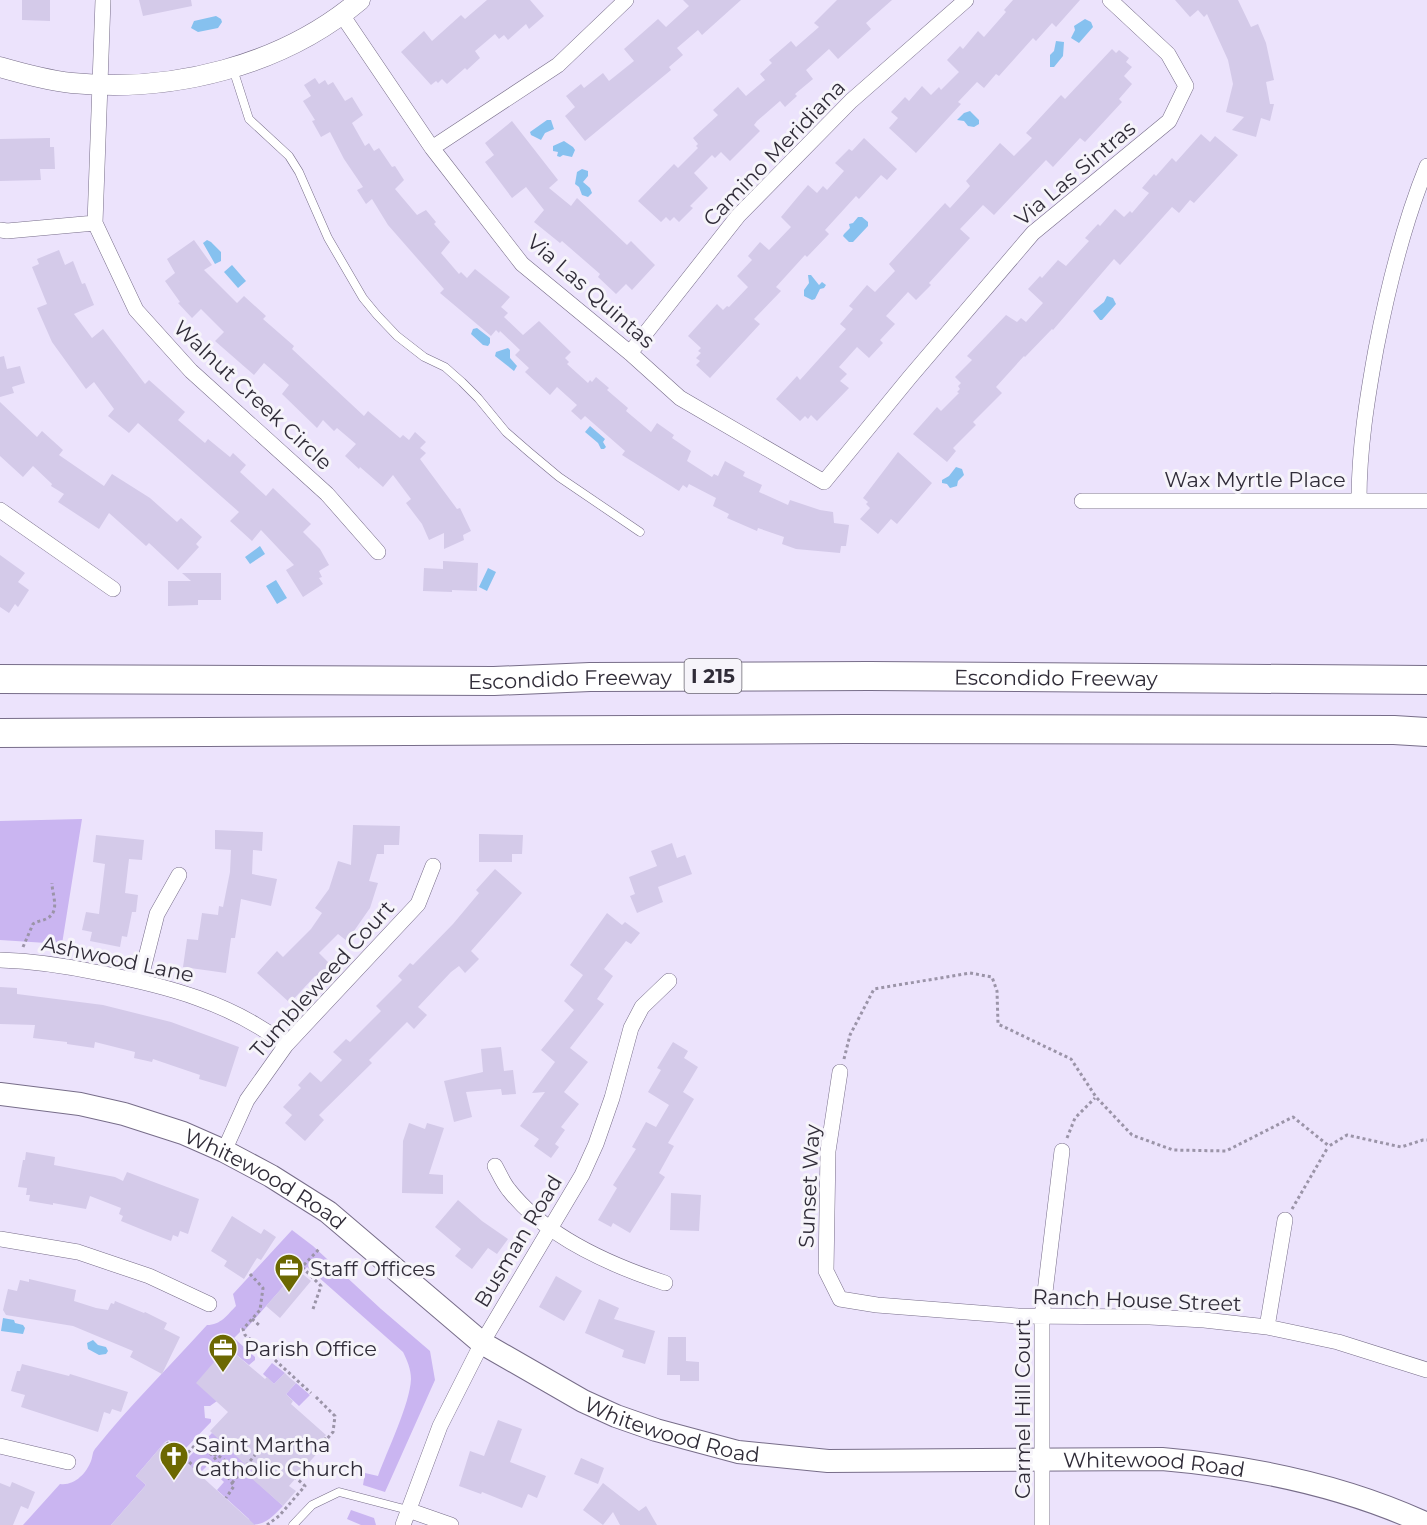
<svg xmlns="http://www.w3.org/2000/svg" width="1427" height="1525" viewBox="0 0 1427 1525" font-family="Montserrat,sans-serif">
	<rect width="100%" height="100%" fill="#ece3fc"/>
	<path fill="#cab5f1" d="M82 819 62 944 0 940V821Z
		M292 1230 313 1246 381 1309 430 1351 435 1380 385 1492 363 1485 365 1473 378 1476C387 1451 410 1404 411 1379 411 1369 407 1360 403 1352L307 1267 302 1273 298 1270 245 1330 240 1328V1332L234 1338 255 1357V1360L249 1365 227 1347 217 1401 210 1406H204L205 1418 211 1419V1422L184 1450 180 1451 169 1440 165 1442 136 1476 146 1485 111 1525H23L60 1484C74 1486 86 1474 91 1461 93 1456 92 1453 95 1449 130 1405 170 1366 207 1325 221 1325 227 1315 236 1306L233 1294Z
		M272 1363 285 1373 274 1384 263 1374Z
		M296 1383 310 1395 299 1406 286 1394Z
		M212 1433 262 1462 250 1476 283 1506C273 1516 266 1525 251 1525L249 1519 217 1490 224 1482 207 1466 199 1474 185 1461Z
		M351 1510 374 1518 376 1525H361L347 1519Z"/>
	<path fill="#86c1ef" d="M216 16 221 19 222 22 218 28 198 32 191 28 194 21Z
		M1085 19 1091 22 1093 27 1079 43 1071 38 1075 30 1074 26Z
		M1056 41 1064 42 1063 56 1054 67H1050V55L1054 51Z
		M970 111 979 120V124L974 127 968 126 964 121 957 120 964 113Z
		M547 120H551L554 129 545 133 541 140 531 135 530 132Z
		M564 141 573 147 575 150 572 157 563 155 560 157 557 156 558 152 553 151V146Z
		M582 169 588 171V176L583 182 590 188 592 193 588 197 582 195 579 187 575 184 577 172Z
		M858 217H862L868 222V226L853 242H849L843 236 844 234 850 228 849 224 853 223Z
		M207 240 211 242 221 252V261L215 264 203 243Z
		M232 265 246 281 238 288 224 272Z
		M808 275H811L819 285 822 282 826 285 824 288 820 289 815 299 812 300 804 296V290L809 283Z
		M1107 296 1113 298 1116 304 1102 320H1100L1093 311 1104 302Z
		M477 328 490 338V343L488 346 483 345 471 334 473 329Z
		M508 348 510 350V358L517 366 514 371 495 356 496 352Z
		M590 426 605 439 603 442 606 447 604 449H601L598 443 585 432Z
		M956 467 962 469 964 475 958 481 957 486 950 488 947 484 942 483V480L949 476Z
		M260 546 265 554 250 564 245 557Z
		M488 568 496 572 487 591 479 587Z
		M276 580 287 598 277 604 266 586Z
		M3 1318 14 1320 15 1323 23 1325 25 1328 23 1334 1 1331Z
		M93 1340 98 1345 106 1347 108 1351 106 1354 99 1355 88 1349 87 1343Z"/>
	<path fill="#d4cae9" d="M22 0H50V21L22 20Z
		M139 0H191L192 6 143 16Z
		M487 0H530L544 16 529 29 526 24 508 40 504 35 499 39 495 34 475 51 480 58 467 70 465 68 447 84 442 79 438 83 436 81 431 85 401 52 424 31 432 41 461 15 465 19Z
		M683 0H741L702 35 698 30 677 48 683 55 669 67 671 70 585 141 565 116 575 107 566 96 581 84 584 88 603 73 609 81 634 61 624 49 658 19 666 27 689 6Z
		M837 0H892L866 23 871 29 838 59 829 49 806 70 813 79 795 94 797 96 785 107 780 101 757 121 754 125 760 131 730 161 721 152 715 158 712 155 694 173 708 188 690 206 693 208 679 222 674 217 670 221 666 217 661 222 638 201 674 164 678 168 698 148 696 146 698 144 693 138 718 115 713 110 738 87 746 96 765 80 760 74 772 63 769 60 791 41 796 47 819 27 814 23Z
		M1013 0H1080L1056 27 1052 23 1036 41 1033 38 999 76 996 74 984 88 977 82 958 102 961 104 916 153 889 128 898 118 891 112 905 97 909 101 922 86 931 95 939 87 941 90 959 72 947 60 960 46 963 49 978 31 984 37 1006 12 1004 10Z
		M1175 0H1238L1251 27 1258 24 1266 43 1274 80 1266 82 1270 104H1274L1270 121 1261 118 1256 137 1232 130 1244 117 1226 112 1233 84 1228 60 1207 14 1204 17 1198 10 1190 17Z
		M1112 49 1116 53 1119 50 1129 58 1126 62 1132 67 1124 76 1132 84 1119 99 1122 102 1085 142 1080 138 1053 167 1046 160 994 215 983 205 960 229 970 238 929 283 931 285 916 300 908 292 886 316 895 324 880 340 883 343 869 358 857 347 839 367 847 374 840 381 849 388 817 421 811 415 808 419 805 416 800 421 776 399 797 376 800 380 846 329 840 324 853 309 849 306 867 285 875 292 895 271 889 264 945 203 950 208 970 186 966 181 1000 143 1014 156 1032 138 1026 133 1061 95 1065 99Z
		M315 78 319 84 325 80 328 85 333 82 345 101 352 97 363 115 352 123 365 146 369 143 374 151 379 148 392 167 395 166 404 180 395 189 417 215 426 210 436 222 434 224 450 242 441 253 459 274 461 272 467 278 475 269 510 297 501 307 508 313 504 317 523 335 539 321 571 352 565 358 569 362 567 364 588 383 590 380 592 382 596 377 609 388 607 390 628 408 626 411 651 432 657 423 674 435 672 438 691 451 687 461 712 477 714 474 718 476 725 461 745 472 743 476 762 485 759 492 788 505 790 500 820 510 833 512 834 523 849 525 846 546H841L840 553 796 549 782 544 784 537 758 528 757 531 727 518 729 514 713 506 716 498 689 484 687 488 683 485 679 491 622 455 625 451 585 416 581 420 571 411 577 405 557 387 550 395 525 372 529 368 515 355 520 350 500 331 499 333 496 330 491 336 440 293 444 289 388 225 372 199 366 204 357 190 363 187 344 159 330 132 321 137 312 121 315 120 303 101 311 96 304 85Z
		M512 121 558 180 549 188 571 206 577 198 627 245 631 241 655 265 632 290 626 284 616 294 598 277 600 274 562 241 560 243 534 222 544 210 526 187 512 198 485 162 494 155 485 143Z
		M1201 134 1210 142 1215 136 1238 155 1194 203 1190 200 1179 213 1172 207 1120 265 1114 259 1053 330 1052 329 1025 357 1024 356 996 387 1002 393 973 422 976 425 953 448 956 451 947 462 913 434 937 407 941 411 959 393 957 392 960 389 958 386 961 383 955 377 972 360 967 356 1006 315 1017 322 1021 318 1026 322 1043 303 1028 289 1040 276 1042 278 1058 260 1066 266 1089 241 1085 238 1098 224 1100 226 1115 209 1124 217 1130 211 1132 213 1149 193 1142 188 1154 174 1156 176 1172 158 1176 162Z
		M50 138V147H54L55 169H40L41 180 0 181V139Z
		M864 138 897 169 887 180 881 175 859 199 856 196 825 230 829 234 807 257 805 255 776 287 781 291 754 319 760 324 710 378 696 365 700 361 696 358 701 353 698 351 701 348 688 336 717 304 723 310 727 306 729 307 748 287 737 276 752 260 748 256 760 242 769 250 791 227 781 217 796 199 808 185 817 193 823 186 827 190 844 171 835 163 849 149 852 151Z
		M194 240 212 265 204 270 237 303 244 296 266 316 263 319 294 346 292 349 364 416 368 411 400 438 403 435 409 440 415 432 426 442 420 448 426 453 420 459 457 509 460 508 471 531 463 535 464 540 444 549V533L429 540 422 524 406 503 411 499 393 475 383 487 360 467 359 469 345 456 356 444 337 428 334 431 323 420 317 428 282 394 289 385 264 363 254 375 215 341 224 332 201 309 192 318 178 303 180 302 165 281 175 273 167 259Z
		M59 250 65 265 73 261 82 284 85 283 94 305 74 314 92 338 103 329 145 384 149 380 185 412 178 420 205 443 208 439 230 457 233 453 246 465 240 472 266 496 273 488 311 524 303 532 320 549 329 565 319 571 322 577 319 578 323 584 303 597 286 570 294 565 261 530 252 541 230 521 239 512 138 423 129 433 108 416 114 409 94 382 86 389 52 342 37 308 47 304 32 267 39 264 37 259Z
		M4 356 7 369 20 366 25 383 12 387 14 393 0 397V357Z
		M0 402 37 437 42 431 63 450 59 455 104 486 112 474 150 498 177 522 181 518 202 537 196 544 199 547 178 570 149 543 146 546 109 513 99 529 58 502 64 494 51 486 52 484 33 466 23 477 0 456Z
		M898 452 932 483 897 524 891 519 878 534 860 519 870 508 866 504 868 502 863 498Z
		M0 555 25 573 18 582 29 590 18 607 15 604 9 613 0 607Z
		M443 561 478 563 477 591 452 590V592L423 591 424 568 443 569Z
		M182 573H221V600H198V605L168 606V581H191Z
		M353 825 400 826 399 845H384V854H377L369 881 378 883 370 908 347 941 338 934 319 953 330 964 317 978 315 976 290 1003 257 973 277 951 283 957 311 929 322 913 315 908 329 889 338 861 351 865Z
		M215 830 263 832 262 851 253 850 252 874 277 879 271 906 241 899 235 938H231L226 973 183 967 187 939 198 940 202 913 218 915 219 906 223 907 230 872 231 850 215 849Z
		M479 834 523 835 522 854H512V862H479Z
		M96 835 144 840 142 860 129 859 125 893 138 895 136 912H132L127 937 122 936 120 947 90 941 92 932 82 930 86 912 99 914 105 864 93 862Z
		M672 843 677 858 685 855 692 874 658 887 663 902 637 913 630 896 635 894 629 877 657 866 651 851Z
		M495 869 522 893 471 951 479 959 465 973 459 966 451 972 418 1007 427 1015 414 1029 407 1022 369 1060 372 1063 319 1115 324 1120 305 1141 285 1123 292 1115 283 1107 301 1088 298 1085 310 1072 321 1082 342 1060 333 1052 346 1039 350 1042 381 1011 376 1006 402 980 398 976 410 963 413 965 453 924 479 893 476 890Z
		M607 913 622 925 625 922 640 933 631 944 626 941 604 969 613 976 597 999 604 1004 570 1048 588 1062 564 1092 579 1104 561 1127 565 1130 555 1144 559 1147 551 1158 534 1146 539 1139 520 1126 545 1092 532 1093 555 1062 541 1050 574 1010 564 1001 583 975 570 965Z
		M0 987 17 988V994L103 1005 171 1022 239 1047 226 1087 199 1079 200 1075 153 1059 152 1062 134 1058 135 1052 95 1042 94 1048 67 1044V1042L33 1038 35 1025 0 1024Z
		M673 1042 688 1051 684 1058 698 1067 683 1092 694 1099 668 1143 674 1146 659 1173 665 1177 630 1233 613 1223 611 1227 598 1220 617 1188 613 1185 636 1149 632 1147 646 1122 656 1127 669 1105 648 1092 661 1070 657 1068Z
		M501 1047 504 1071 513 1070 516 1094 502 1095 501 1089 466 1092 472 1117 454 1122 444 1081 483 1072 481 1049Z
		M409 1123 425 1129 427 1123 444 1128 429 1174 443 1175V1194L402 1193 403 1141Z
		M26 1152 55 1157 54 1165 115 1177 123 1181 127 1172 199 1199 188 1234 180 1231 178 1237 173 1235 171 1241 148 1232 121 1221 123 1216 119 1214 121 1208 90 1196 86 1209 53 1203V1205L29 1201 30 1195H26L27 1188 18 1187 23 1160H25Z
		M671 1193 701 1195 699 1231 670 1230Z
		M458 1200 482 1221 508 1239 497 1254 488 1248 472 1269 455 1256 461 1249 435 1227Z
		M232 1216 261 1234 264 1229 276 1237 261 1260 257 1258 244 1279 224 1266 227 1261 211 1251Z
		M298 1270 311 1281 280 1318 266 1306Z
		M556 1276 582 1291 564 1321 539 1307Z
		M29 1279 76 1290 74 1301 96 1308 108 1310 111 1303 114 1304 115 1301 144 1313 145 1312 167 1323 164 1329 180 1337 162 1374 130 1357 133 1351 73 1326 6 1315 3 1310 8 1289 17 1291 20 1280 29 1282Z
		M599 1299 619 1308 614 1319 655 1331 645 1364 622 1357 624 1350 585 1333Z
		M668 1337H686V1361L699 1362V1381H680V1375H667Z
		M227 1347 265 1379 267 1377 274 1384 285 1373 290 1378 296 1383 286 1394 293 1401 291 1404 326 1435 315 1448 319 1451 289 1486 296 1491 283 1506 249 1476 253 1472 210 1431 228 1412 196 1383Z
		M22 1364 69 1376 70 1374 128 1392 121 1412 112 1409 110 1414 104 1412 98 1432 21 1407 25 1395 11 1391 17 1371H20Z
		M498 1420 522 1429 510 1462 546 1476 537 1498 528 1494 522 1508 482 1492 481 1494 459 1486 470 1451 484 1456Z
		M165 1442 199 1474 255 1525H111L146 1485 136 1476Z
		M581 1458 604 1468 598 1484 574 1474Z
		M12 1482 35 1492 28 1509 21 1506 13 1525H0V1483L10 1487Z
		M603 1483 639 1511 646 1506 657 1525H620L613 1512 603 1525 583 1510Z"/>
	<g fill="none" stroke-linecap="round" stroke-linejoin="round">
		<g stroke="#776d89" stroke-width="9">
			<path id="service" d="M233 69 249 119 289 156 299 172 328 238 363 298 377 315 397 336 424 357 445 367 462 382 478 398 506 432 529 452 559 477 640 532
				M293 1525 312 1505 339 1492 408 1510"/>
		</g>
		<g stroke="#776d89" stroke-width="16">
			<path id="minor" d="M103 0 95 223 136 310 191 371 327 494 378 552
				M342 15 432 148 522 264 630 353 680 398 824 482 910 377 1033 233 1169 121 1186 86 1168 54 1110 0
				M432 148 558 65 626 0
				M0 230 7 231 95 223
				M630 353 738 216 851 101 966 0
				M1359 500C1359 449 1367 399 1376 349 1388 287 1403 225 1427 166
				M1082 501H1427
				M0 510 113 589
				M0 960C34 961 67 966 100 973 168 986 231 1003 286 1045
				M140 981 157 914 179 875
				M840 1072 828 1151 826 1271 840 1299 877 1305 1018 1316 1150 1317 1204 1320 1267 1327 1338 1342 1427 1370
				M224 1151 247 1100 286 1045 418 904 433 866
				M495 1166C499 1173 503 1183 509 1190 545 1236 610 1265 665 1283
				M0 1239 78 1252 149 1276 209 1304
				M1267 1327 1285 1220
				M0 1446 68 1462
				M408 1510 451 1525
				M403 1525 440 1426 482 1343 582 1175 596 1144 612 1098 631 1028 642 1007 669 981
				M1042 1525V1317L1062 1151"/>
		</g>
		<g stroke="#776d89" stroke-width="21">
			<path id="tertiary" d="M0 67C24 74 47 80 72 83 172 93 282 66 360 0"/>
		</g>
		<g stroke="#776d89" stroke-width="24">
			<g id="secondary">
				<path id="s1" d="M0 1094 80 1104 124 1114 183 1133 224 1151 271 1176 328 1212 482 1343 583 1401 616 1416 656 1430 738 1452 828 1461 1162 1459C1254 1467 1343 1485 1427 1524"/>
			</g>
		</g>
		<g stroke="#776d89" stroke-width="30">
			<g id="motorway">
				<path id="s2" d="M0 679 494 681 590 677 869 676 1427 680"/>
				<path d="M0 733 846 729 1394 730 1427 732"/>
			</g>
		</g>
		<path stroke="#9b94a8" stroke-width="3" stroke-dasharray="3 3" stroke-linecap="butt" d="M23 947 33 924C37 921 42 921 46 919 61 912 52 895 52 883
			M844 1059 850 1035 874 989 970 973 992 977 997 991 998 1024 1071 1059 1096 1097 1132 1135 1173 1150 1226 1151 1293 1117 1329 1146 1347 1135 1401 1147 1423 1140H1427
			M1067 1138 1075 1118 1095 1098
			M1292 1209 1328 1147
			M250 1274 263 1288 260 1310 243 1329 245 1335 268 1354
			M313 1309 321 1286 302 1267 320 1248
			M252 1319 259 1325
			M275 1360 311 1393
			M316 1397 335 1416 333 1432 326 1440 324 1438
			M167 1444 168 1443 198 1470 196 1471
			M201 1445 214 1457 234 1486 226 1498
			M214 1456 216 1454 241 1472 255 1455
			M184 1457 197 1443
			M232 1483 241 1472
			M267 1525 279 1516 305 1486 296 1478"/>
		<use href="#service" stroke="#fff" stroke-width="8"/>
		<use href="#minor" stroke="#fff" stroke-width="15"/>
		<use href="#tertiary" stroke="#fff" stroke-width="20"/>
		<use href="#secondary" stroke="#fff" stroke-width="22"/>
		<use href="#motorway" stroke="#fff" stroke-width="28"/>
	</g>
	<defs>
		<g id="office-pin" transform="scale(1.5)"><path d="M0 17L-7.5 6A9.5 9.5 0 1 1 7.5 6Z" fill="#6c6801" stroke="#f6f4fa"/><path d="M-6-3h4V-5.5h4V-3h4V5H-6ZM-1-4.5V-3h2v-1.5ZM-6 0V1H6V0Z" fill="#fff"/></g>
		<g id="church-pin" transform="scale(1.5)"><path d="M0 17L-7.5 6A9.5 9.5 0 1 1 7.5 6Z" fill="#6c6801" stroke="#f6f4fa"/><path d="M-1.2-6h2.4v3.5h3.3v2.4h-3.3V6h-2.4V-.1h-3.3v-2.4h3.3Z" fill="#fff"/></g>
	</defs>
	<g fill-rule="evenodd">
		<use href="#office-pin" x="289" y="1268"/>
		<use href="#office-pin" x="223" y="1348"/>
		<use href="#church-pin" x="174" y="1456"/>
	</g>
	<g text-anchor="middle" dominant-baseline="central" stroke-width="6" stroke-linejoin="round" paint-order="stroke">
		<rect fill="#f6f4fa" stroke="#6b6872" stroke-width="1.5" x="684.5" y="659" width="57" height="34" rx="4.5"/>
		<g font-size="20" font-weight="bold" fill="#302c38">
			<text x="713" y="676">I 215</text>
		</g>
		<g font-size="21" fill="#302c38" stroke="#f6f4fa">
			<text transform="translate(774 153) rotate(-46)">Camino Meridiana</text>
			<text transform="translate(1075 173) rotate(-40)">Via Las Sintras</text>
			<text transform="translate(591 291) rotate(41)">Via Las Quintas</text>
			<text transform="translate(253 395) rotate(43)">Walnut Creek Circle</text>
			<text x="1255" y="479">Wax Myrtle Place</text>
			<text stroke="none"><textPath href="#s2" startOffset="1056">Escondido Freeway</textPath></text>
			<text stroke="none"><textPath href="#s2" startOffset="570">Escondido Freeway</textPath></text>
			<text transform="translate(118 959) rotate(12)">Ashwood Lane</text>
			<text transform="translate(322 979) rotate(-48)">Tumbleweed Court</text>
			<text stroke="none"><textPath href="#s1" startOffset="282">Whitewood Road</textPath></text>
			<text transform="translate(809 1186) rotate(-87)">Sunset Way</text>
			<text transform="translate(518 1241) rotate(-59)">Busman Road</text>
			<text transform="translate(1137 1300) rotate(2)">Ranch House Street</text>
			<text transform="translate(1022 1409) rotate(-90)">Carmel Hill Court</text>
			<text stroke="none"><textPath href="#s1" startOffset="766">Whitewood Road</textPath></text>
			<text stroke="none"><textPath href="#s1" startOffset="1252">Whitewood Road</textPath></text>
		</g>
		<g font-size="21" fill="#302c38" stroke="#f6f4fa" text-anchor="start">
			<text x="310" y="1268">Staff Offices</text>
			<text x="244" y="1348">Parish Office</text>
			<text x="195" y="1444">Saint Martha<tspan x="195" dy="24">Catholic Church</tspan></text>
		</g>
	</g>
</svg>
